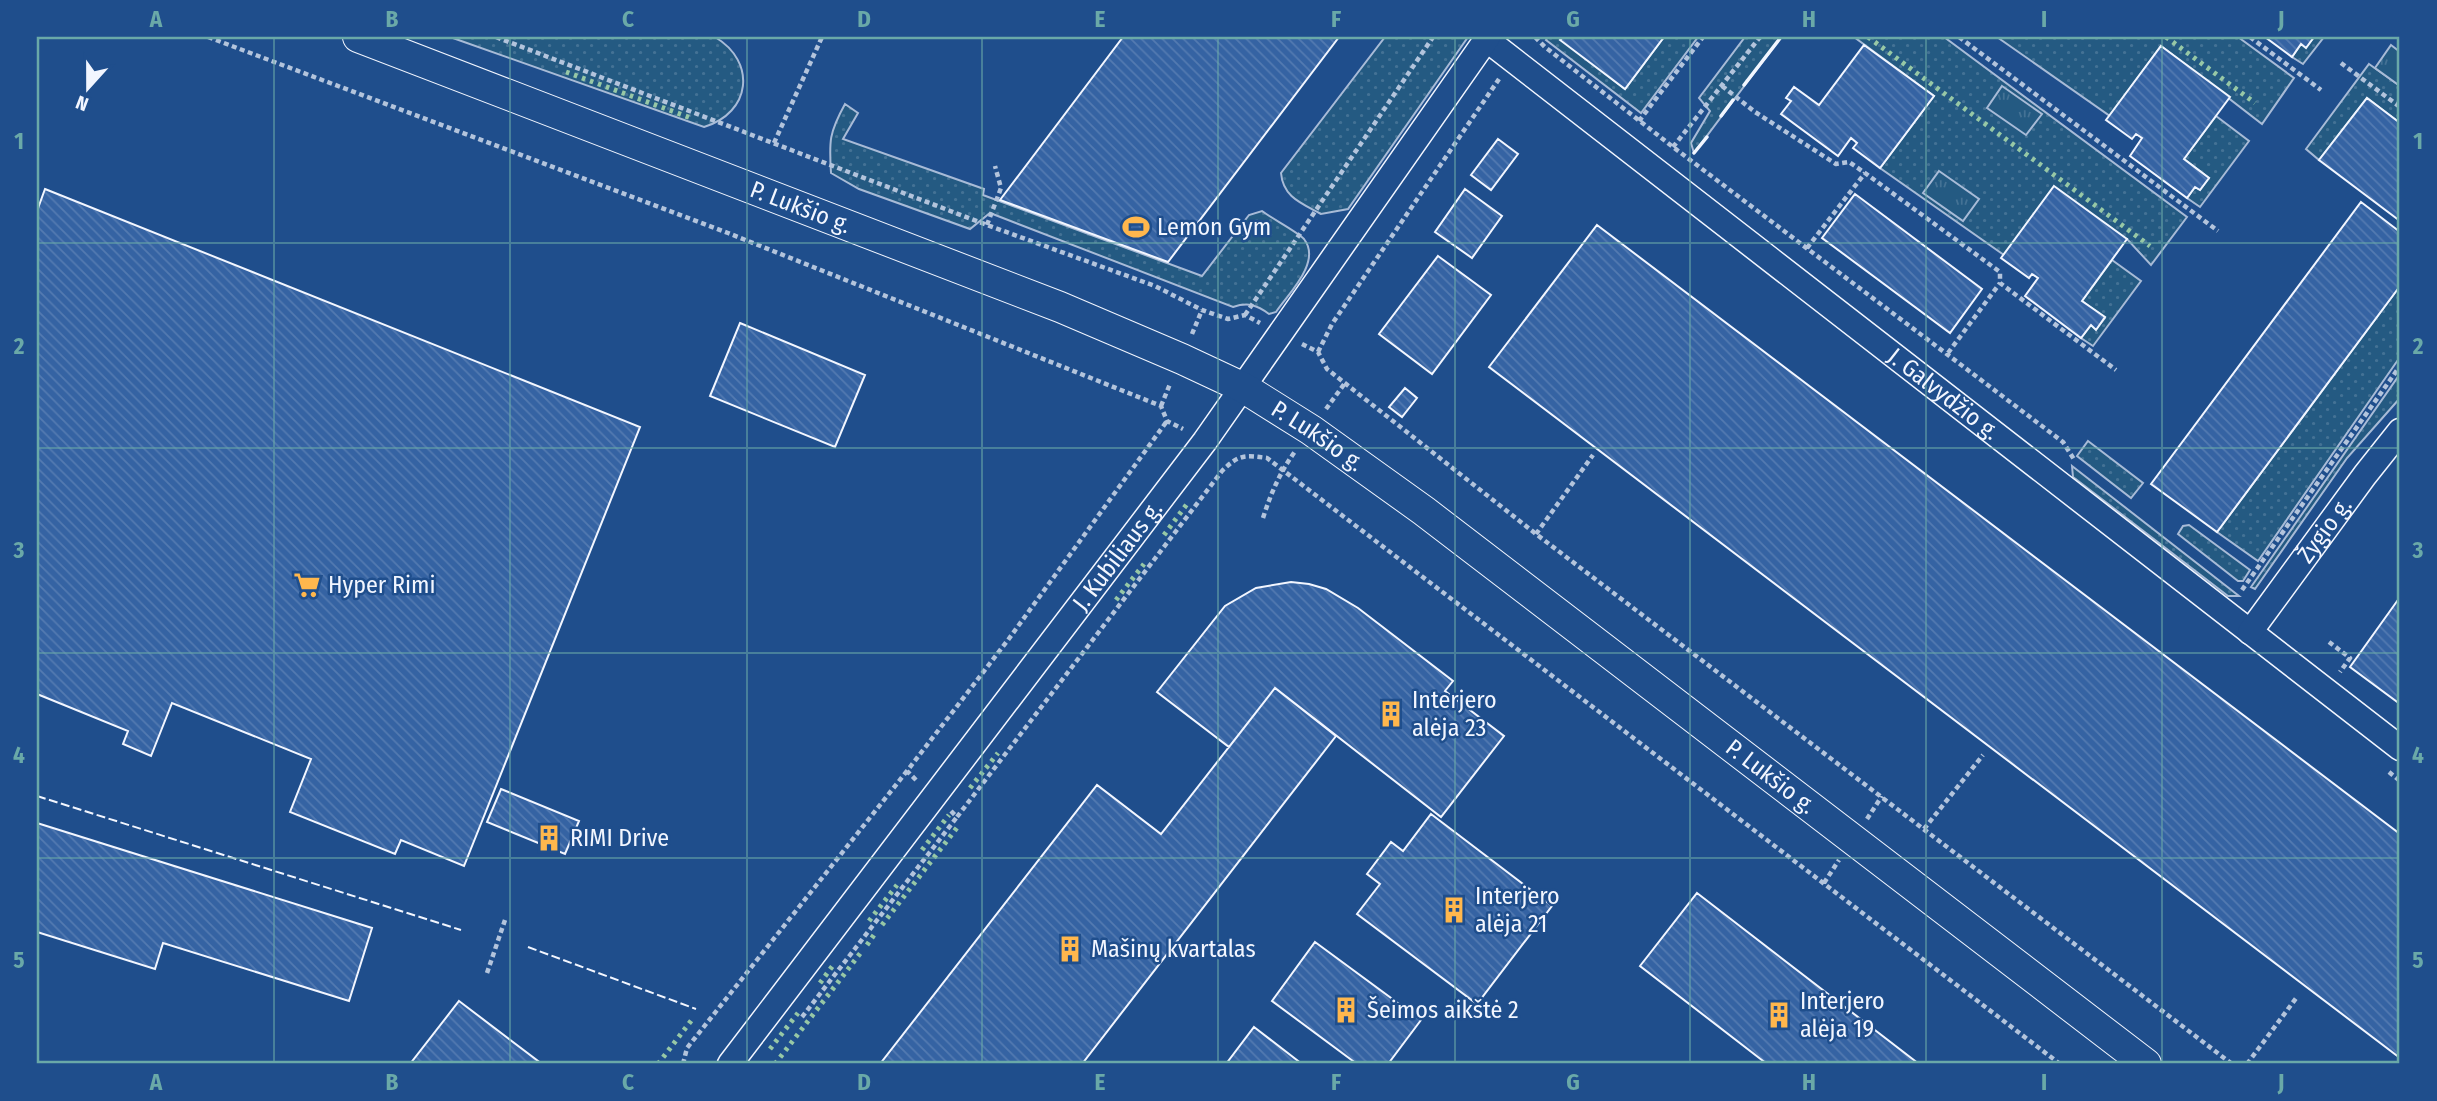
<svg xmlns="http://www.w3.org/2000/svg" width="2437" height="1101" viewBox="0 0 2437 1101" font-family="'Fira Sans Condensed',sans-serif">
	<defs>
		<pattern id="grass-dots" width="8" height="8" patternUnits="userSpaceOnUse" patternTransform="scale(1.75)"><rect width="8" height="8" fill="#245a82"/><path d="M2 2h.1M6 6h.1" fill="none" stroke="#447295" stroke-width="1.8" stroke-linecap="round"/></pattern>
		<pattern id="park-tufts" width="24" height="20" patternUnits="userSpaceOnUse" patternTransform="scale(1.75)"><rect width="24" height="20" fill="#245a82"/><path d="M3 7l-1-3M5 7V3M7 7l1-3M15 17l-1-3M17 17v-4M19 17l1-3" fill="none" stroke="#447295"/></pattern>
		<pattern id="building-back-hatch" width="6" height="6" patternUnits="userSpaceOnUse" patternTransform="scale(1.75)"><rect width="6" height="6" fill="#3563a3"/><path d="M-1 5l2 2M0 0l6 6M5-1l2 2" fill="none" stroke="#537ab1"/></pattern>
	</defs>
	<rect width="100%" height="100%" fill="#1f4e8c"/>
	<path fill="url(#grass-dots)" stroke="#a8bbd7" stroke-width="2" d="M450 37H715C757 62 751 113 704 127Z
		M1385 37H1468L1348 209 1321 214C1301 203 1283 197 1281 173Z
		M1548 37H1563L1561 39 1625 89 1664 37H1698L1641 113 1546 40Z
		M1745 37H1781L1694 153 1691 143 1710 111 1699 98Z
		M1854 37H1944L2187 217 2151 265 2127 239 2004 255 1880 168 1934 96Z
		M1997 37H2238L2294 78 2262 124 2161 46 2110 116Z
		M2314 37H2324L2303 64 2292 57 2301 44 2306 47Z
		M2369 64 2400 86V123L2367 98 2319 160 2306 149Z
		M845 104 858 113 843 139 984 189 983 195 1202 276 1249 215 1262 211C1271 218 1298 232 1304 239 1322 262 1288 294 1276 312L1269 314C1257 305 1248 302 1233 307L990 213 970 229 859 189 831 173C829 141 829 133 845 104Z
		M2216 116 2249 141 2200 207 2187 198 2195 187 2200 190 2209 178 2184 159Z
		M2112 260 2141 281 2093 346 2081 338 2091 325 2096 329 2105 318 2082 301Z
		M2400 286V357L2258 561 2217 532Z
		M2400 374V398L2347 458 2255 589 2251 587Z
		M2088 441 2143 483 2131 498 2077 456Z
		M2072 466 2239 596H2228L2073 477Z
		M2189 525 2250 570 2243 581H2238L2178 534 2183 526Z"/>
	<path fill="url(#park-tufts)" stroke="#a8bbd7" stroke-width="2" d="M2391 45 2400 52V86L2375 68Z
		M2002 86 2042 114 2026 135 1987 108Z
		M1939 171 1979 199 1963 221 1923 193Z"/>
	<path fill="url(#building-back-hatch)" stroke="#f2f6ff" stroke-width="2" d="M1123 37H1339L1168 262 1000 200Z
		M1563 37H1664L1625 89 1560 40Z
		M2265 37H2314L2306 48 2301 44 2292 57Z
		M1864 45 1934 96 1880 168 1853 148 1857 143 1851 138 1838 156 1781 114 1791 101 1786 98 1794 87 1819 105Z
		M2161 46 2230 97 2184 159 2209 178 2200 190 2195 187 2187 198 2130 156 2142 138 2136 134 2132 139 2106 120Z
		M2367 98 2400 123V221L2319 160Z
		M1498 139 1518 154 1491 190 1471 175Z
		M2054 186 2127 239 2082 301 2105 317 2096 330 2091 325 2081 338 2025 296 2038 278 2032 274 2029 278 2001 258Z
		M45 189 640 427 464 866 401 840 395 854 290 812 311 759 172 703 151 756 123 744 128 731 37 694V211Z
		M1465 189 1502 216 1472 258 1435 232Z
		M1855 194 1982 289 1950 333 1822 238Z
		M2361 202 2400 232V286L2217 532 2151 484Z
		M1597 225 2400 834V1058L1489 367Z
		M1438 256 1491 295 1432 374 1379 334Z
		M740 323 865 375 835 447 710 396Z
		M1405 388 1417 398 1402 417 1389 407Z
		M1291 582 1309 584 1326 589 1358 608 1453 681 1445 691 1504 736 1441 817 1275 688 1229 747 1157 692 1225 606 1256 588Z
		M2400 597V704L2350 667Z
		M1275 688 1336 736 1082 1064H880L1097 785 1161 834Z
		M501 789 579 821 565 854 487 822Z
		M1431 814 1552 906 1477 1004 1357 914 1380 884 1367 874 1391 842 1403 851Z
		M37 823 372 928 349 1001 163 943 155 969 37 932Z
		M1697 893 1919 1064H1767L1640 966Z
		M1315 942 1421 1020 1388 1064H1357L1272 1001Z
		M459 1001 542 1064H410Z
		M1254 1027 1302 1064H1226Z"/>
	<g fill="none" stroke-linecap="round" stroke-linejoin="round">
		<g stroke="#f2f6ff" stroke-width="27">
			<g id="minor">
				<path id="s1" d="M1486 39 2400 748"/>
				<path id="s2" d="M2250 632 2365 475 2400 431"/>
				<path id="s3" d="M730 1064 1205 441 1488 37"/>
			</g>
		</g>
		<g stroke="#f2f6ff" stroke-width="32">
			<g id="tertiary">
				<path id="s4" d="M358 37 1060 307 1182 359 1244 388 1311 430 1424 511 2146 1064"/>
			</g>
		</g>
		<path stroke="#b3c4dc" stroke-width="4.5" stroke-dasharray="5 3.5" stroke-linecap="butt" d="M208 37 728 233 1161 406 1167 421 1183 429
			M496 37 987 225 1155 286 1202 310 1228 319 1245 315 1260 323
			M1535 37 1545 47 1673 147 2063 442 2075 461
			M1959 37 2218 231
			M2250 37 2321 90
			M2341 63 2400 107
			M1722 86 1755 112 1836 164 1849 162 1865 173 2000 272V283L2116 370
			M1639 121 1703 37
			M774 143 822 37
			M1673 147 1760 37
			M987 225 1001 188 995 166
			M1807 248 1865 173
			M1245 315 1433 37
			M1192 334 1202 310
			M1302 344 1318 352 1327 369 1536 534 2232 1064
			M1318 352 1332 324 1499 79
			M1948 353 2000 283
			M1161 406 1170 384
			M1326 409 1345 383
			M1263 518C1271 493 1280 472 1296 450
			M1536 534 1593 455
			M2242 590 2400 366
			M2329 642 2350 658 2340 672
			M2389 772 2400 781
			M916 780 907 771 1008 640 1167 421
			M951 811 957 817 1222 471C1239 454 1245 455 1267 458L2060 1064
			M1867 819 1882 796
			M1924 829 1983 755
			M1824 883 1839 860
			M487 973 505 920
			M802 1017 957 817
			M683 1064 687 1048 907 771
			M2247 1064 2297 997"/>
		<use href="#minor" stroke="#1f4e8c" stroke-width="24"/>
		<use href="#tertiary" stroke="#1f4e8c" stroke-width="30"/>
		<path stroke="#97c8a6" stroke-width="5" stroke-dasharray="3.5 5" stroke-linecap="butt" d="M1868 37 2150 246
			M2166 37 2255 103
			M566 72 691 118
			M2399 392 2400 389
			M1164 535 1187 504
			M1116 600 1144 564
			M970 788 998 753
			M922 850 949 815
			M869 921 897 885
			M882 925 959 825
			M867 945 876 932
			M820 983 834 964
			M770 1049 798 1013
			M658 1064 694 1017
			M775 1064 862 951"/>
		<path stroke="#f2f6ff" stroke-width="2" stroke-dasharray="9 3.5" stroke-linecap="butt" d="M37 796 461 930
			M528 947 696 1009"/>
		<path stroke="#f2f6ff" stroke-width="3.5" d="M1744 85 1781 37
			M1721 116 1733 100
			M1694 153 1707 137"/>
	</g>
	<path fill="none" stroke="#6aa9a8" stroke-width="2" stroke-opacity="0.55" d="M274 37V1064M510 37V1064M747 37V1064M982 37V1064M1218 37V1064M1455 37V1064M1690 37V1064M1926 37V1064M2162 37V1064M37 243H2400M37 448H2400M37 653H2400M37 858H2400"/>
	<defs>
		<g id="stadium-bare" transform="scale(2.1)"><path d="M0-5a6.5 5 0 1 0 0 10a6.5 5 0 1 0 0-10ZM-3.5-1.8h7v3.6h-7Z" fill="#ffb74d" stroke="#1f4e8c" stroke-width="2.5" paint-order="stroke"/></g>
		<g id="supermarket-bare" transform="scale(2.1)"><path d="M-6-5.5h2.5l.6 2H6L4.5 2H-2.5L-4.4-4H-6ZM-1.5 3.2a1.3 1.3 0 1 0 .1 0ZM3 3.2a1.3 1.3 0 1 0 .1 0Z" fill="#ffb74d" stroke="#1f4e8c" stroke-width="2.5" paint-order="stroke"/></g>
		<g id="building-bare" transform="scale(2.1)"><path d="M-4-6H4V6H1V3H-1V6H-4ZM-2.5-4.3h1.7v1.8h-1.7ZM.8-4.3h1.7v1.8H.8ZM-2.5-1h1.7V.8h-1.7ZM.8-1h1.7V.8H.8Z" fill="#ffb74d" stroke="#1f4e8c" stroke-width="2.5" paint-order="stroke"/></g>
	</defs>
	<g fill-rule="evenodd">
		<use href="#stadium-bare" x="1136" y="227"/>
		<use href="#supermarket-bare" x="307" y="585"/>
		<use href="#building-bare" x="1391" y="714"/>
		<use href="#building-bare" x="549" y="838"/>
		<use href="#building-bare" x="1454" y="910"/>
		<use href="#building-bare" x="1070" y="949"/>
		<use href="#building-bare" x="1346" y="1010"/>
		<use href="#building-bare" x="1779" y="1015"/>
	</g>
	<g text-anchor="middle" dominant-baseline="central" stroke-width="5" stroke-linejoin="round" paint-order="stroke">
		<g font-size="24" fill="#f2f6ff" stroke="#1f4e8c">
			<text stroke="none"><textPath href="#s4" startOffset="474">P. Lukšio g.</textPath></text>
			<text stroke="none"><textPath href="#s1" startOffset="579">J. Galvydžio g.</textPath></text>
			<text stroke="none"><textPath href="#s4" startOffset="1041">P. Lukšio g.</textPath></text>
			<text stroke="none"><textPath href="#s2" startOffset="126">Žygio g.</textPath></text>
			<text stroke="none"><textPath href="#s3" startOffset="639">J. Kubiliaus g.</textPath></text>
			<text stroke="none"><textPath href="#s4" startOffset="1608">P. Lukšio g.</textPath></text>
		</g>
		<g font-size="24" fill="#f2f6ff" stroke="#1f4e8c" text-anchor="start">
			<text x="1157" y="227">Lemon Gym</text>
			<text x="328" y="585">Hyper Rimi</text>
			<text x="1412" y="700">Interjero<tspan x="1412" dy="28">alėja 23</tspan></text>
			<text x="570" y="838">RIMI Drive</text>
			<text x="1475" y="896">Interjero<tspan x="1475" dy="28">alėja 21</tspan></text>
			<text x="1091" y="949">Mašinų kvartalas</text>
			<text x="1800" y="1001">Interjero<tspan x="1800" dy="28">alėja 19</tspan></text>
			<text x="1367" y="1010">Šeimos aikštė 2</text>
		</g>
	</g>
	<rect width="2437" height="1101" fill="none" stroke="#1f4e8c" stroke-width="77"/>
	<g transform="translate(88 88) rotate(201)" stroke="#1f4e8c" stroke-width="5" paint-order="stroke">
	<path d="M0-5L12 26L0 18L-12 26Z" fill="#f2f6ff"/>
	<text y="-10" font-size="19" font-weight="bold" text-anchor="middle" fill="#f2f6ff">N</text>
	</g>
	<rect x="38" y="38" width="2360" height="1024" fill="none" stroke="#6aa9a8" stroke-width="2.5"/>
	<g font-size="23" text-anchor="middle" font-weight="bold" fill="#6aa9a8">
		<text x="156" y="27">A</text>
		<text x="392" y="27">B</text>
		<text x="628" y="27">C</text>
		<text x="864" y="27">D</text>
		<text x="1100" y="27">E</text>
		<text x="1336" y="27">F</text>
		<text x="1573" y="27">G</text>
		<text x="1809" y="27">H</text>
		<text x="2044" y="27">I</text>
		<text x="2281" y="27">J</text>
		<text x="19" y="149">1</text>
		<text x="2418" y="149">1</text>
		<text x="19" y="354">2</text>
		<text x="2418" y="354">2</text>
		<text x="19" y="558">3</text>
		<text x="2418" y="558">3</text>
		<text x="19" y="763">4</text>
		<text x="2418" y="763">4</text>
		<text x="19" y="968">5</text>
		<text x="2418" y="968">5</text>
		<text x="156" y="1090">A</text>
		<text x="392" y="1090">B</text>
		<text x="628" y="1090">C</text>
		<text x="864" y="1090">D</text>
		<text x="1100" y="1090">E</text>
		<text x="1336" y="1090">F</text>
		<text x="1573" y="1090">G</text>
		<text x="1809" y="1090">H</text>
		<text x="2044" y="1090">I</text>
		<text x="2281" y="1090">J</text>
	</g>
</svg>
